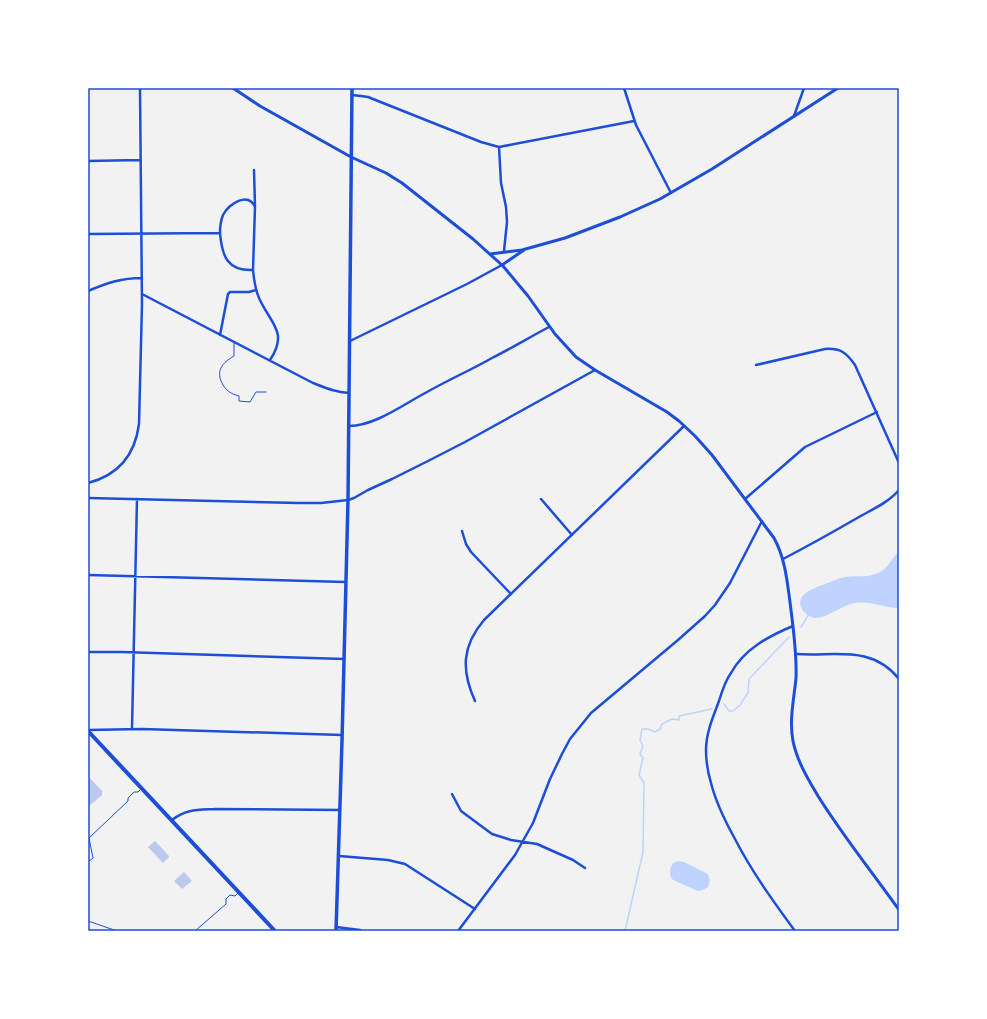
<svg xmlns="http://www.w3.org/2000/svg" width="987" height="1019" viewBox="0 0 987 1019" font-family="Poppins,sans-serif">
	<rect width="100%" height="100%" fill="#f2f2f2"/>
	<path fill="#bfd3fe" d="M899 551V608C883 608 867 599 851 604 839 607 826 619 814 618 810 617 804 613 802 609 794 594 815 588 825 584 831 582 838 578 845 577 855 575 866 578 875 574 887 571 891 559 899 551Z
		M678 861 684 862 708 874 710 880 708 887 703 890 698 891 673 880C668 875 670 868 673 863Z"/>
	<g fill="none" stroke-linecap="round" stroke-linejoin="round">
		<path stroke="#bfd3fe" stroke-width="1.5" d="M801 627 809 614
			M724 704 729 711H733L740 705 748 693 749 679 789 637
			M625 931 643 852 644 783 639 775 643 758 640 754 643 746 640 740 642 729H648L655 732 660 729 662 724 672 719 679 720V716L712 709"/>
	</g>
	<path fill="#bdc9ec" d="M88 776 101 790H102V796H101L88 807Z
		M155 841 169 856V857L163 863 148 847Z
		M184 872 192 881 182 889 174 881Z"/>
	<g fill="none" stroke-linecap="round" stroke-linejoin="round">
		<path stroke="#1d4ed8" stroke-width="1" d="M234 343V356C222 363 215 371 223 385 227 391 231 394 239 396V401L250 402 256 392H266
			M88 862 93 858 89 838 128 801V798L134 792H138L141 789
			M88 921 117 931
			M195 931 226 904V899L230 895 235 896 238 893"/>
		<path stroke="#1d4ed8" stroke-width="2.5" d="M624 88 636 125 671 193
			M352 95 361 96 368 97 481 142 499 147 634 121
			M794 116 804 88
			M499 147 501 183 506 207 507 222 504 251
			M88 161 140 160
			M254 170 255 206
			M88 234 220 233C222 256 227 271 253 270L255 207C248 191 229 204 223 215 221 220 220 227 220 233
			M253 270C254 280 255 289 259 298 270 323 289 332 270 360
			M88 291C107 283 121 278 142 278
			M142 294 313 383C326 388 335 392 349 393
			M220 335 228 294 230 292H249L256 290
			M350 341 467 284 502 265
			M756 365 825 349C840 348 846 352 855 365L899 463
			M349 426C375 426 404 404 427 392 448 380 471 370 492 358 512 348 530 337 549 327
			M88 483C119 475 135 455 139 424L142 304 140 88
			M88 498 299 503H321L348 500 354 498 368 490 392 479 428 461 465 442 595 370
			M541 499 572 535
			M745 499 805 447 877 412
			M462 531 466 544 471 552 511 594
			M783 559C808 546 833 532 859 517 873 509 889 502 899 490
			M88 575 345 582
			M793 626C769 636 744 649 731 673 725 681 722 691 719 701 713 717 706 733 706 750 706 762 708 773 711 783 716 803 725 821 735 839 752 872 773 901 795 931
			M88 652H122L344 659
			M796 654C834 657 871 644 899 679
			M475 701C461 670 462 646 484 620L684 426
			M132 729 137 499
			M88 730 142 729 342 735
			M452 794 461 811 492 834 511 840 537 844 573 860 585 868
			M172 820C186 809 198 810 215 809L340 810
			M339 856 388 860 405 864 475 909
			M336 927 360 930 362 931
			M458 931 515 855 533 823 550 779 562 754 570 739 591 713 678 640 705 616 715 605 730 583 762 521"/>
		<path stroke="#1d4ed8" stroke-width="3" d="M233 88 260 106 351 157 386 173 402 183 473 239 503 266 528 296 555 334 576 357 595 370 667 412 679 421 695 436 712 455 774 538C785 558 787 580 790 602 793 627 797 652 796 678 794 699 789 720 793 741 797 761 808 779 818 796 843 836 872 872 899 910
			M490 254 522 250 565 238 620 217 660 199 712 169 838 88
			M502 265 524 250"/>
		<path stroke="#1d4ed8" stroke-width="3.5" d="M336 931 342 741 348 500 352 88"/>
		<path stroke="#1d4ed8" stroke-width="4" d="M88 731 275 931"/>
	</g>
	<rect width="987" height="1019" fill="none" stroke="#ffffff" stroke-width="178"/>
	<rect x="89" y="89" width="809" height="841" fill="none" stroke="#1d4ed8" stroke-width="1.5"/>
</svg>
